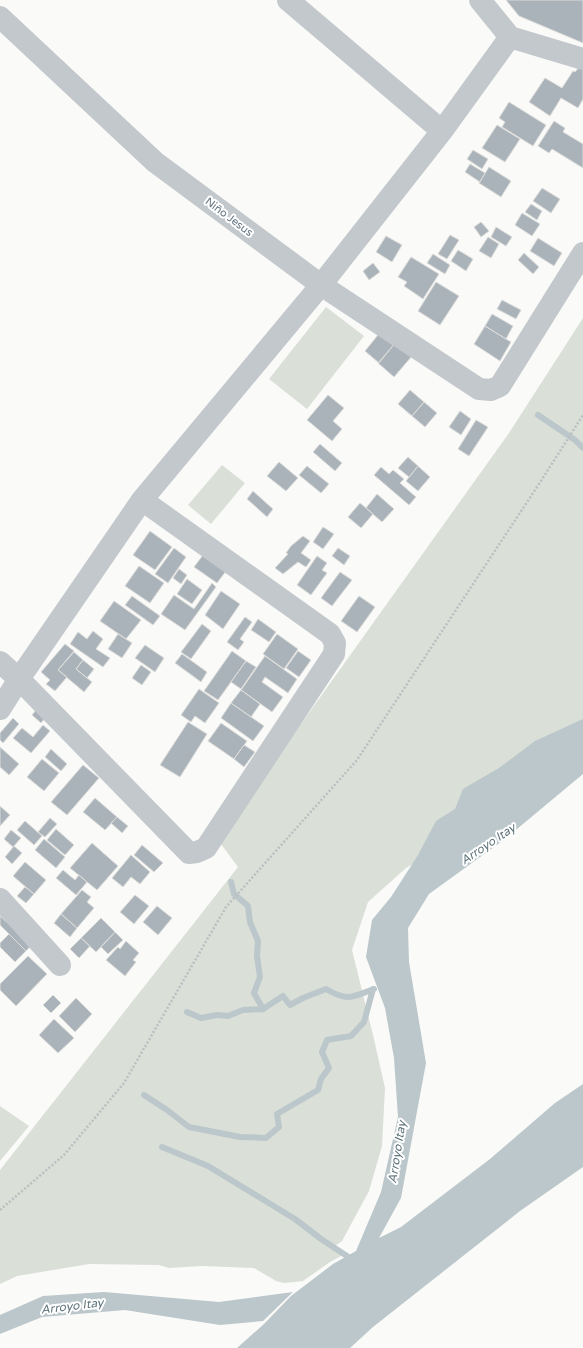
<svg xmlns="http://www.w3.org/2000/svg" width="583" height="1348" viewBox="0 0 583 1348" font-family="'Varela Round',sans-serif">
	<rect width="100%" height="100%" fill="#fafaf8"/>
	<path fill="#dadfd7" d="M326 307 364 336 307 409 269 379Z
		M583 318V739L468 832 406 868 368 902 352 950 373 1035 385 1088 382 1146 369 1191 342 1241 335 1246 342 1254 341 1256 330 1262 303 1281 284 1283 276 1281 254 1268 202 1266 169 1268 159 1265 89 1264 17 1276 0 1284V1170L238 867 218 840 509 433Z
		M222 465 245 483 211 524 188 505Z
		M0 1106 29 1126 0 1161Z"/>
	<path fill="#bbc7cb" d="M583 719V774L505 839 429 894 408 928 409 962 426 1063 401 1198 379 1238 401 1227 490 1159 555 1103 583 1084V1167L520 1211 373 1327 350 1348H237L264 1324 291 1296 333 1264 356 1251 381 1192 398 1117 394 1058 385 1008 366 957 372 920 391 897 418 855 436 821 455 809 463 789 499 768 535 741Z
		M104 1292 219 1302 293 1292 263 1321 220 1325 125 1310 42 1317 0 1334V1315L43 1296Z"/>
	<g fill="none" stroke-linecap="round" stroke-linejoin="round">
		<path stroke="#bbc7cb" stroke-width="6" d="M538 415 575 440 583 448
			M231 882 234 894 248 906 250 922 258 941 257 956 260 977 254 993 263 1009 283 996 290 1005 303 998 326 989C348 1002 352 997 374 989
			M187 1012 201 1018 217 1015 228 1016 243 1010 263 1009
			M144 1095 167 1110 189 1127 240 1137 266 1138 279 1127 277 1114 318 1090 321 1079 329 1068 322 1052 327 1040 351 1036 364 1022 373 989
			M162 1147 208 1166 295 1219 321 1239 353 1260"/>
	</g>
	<path fill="#aab3b9" stroke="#dcdcda" d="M506 0H583V43L519 16Z
		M580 66 583 68V99L578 108 561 98 550 116 529 102 545 78 562 88 573 71 575 72Z
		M509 102 546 125 533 146 502 127 505 122 499 118Z
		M554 121 565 128 563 132 583 144V168L552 149 549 153 538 146Z
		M497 125 520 139 505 162 482 148Z
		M473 150 488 159 482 169 467 159Z
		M470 164 485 173 480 182 465 172Z
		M489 167 511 181 501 197 479 183Z
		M542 188 560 199 551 213 533 201Z
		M531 204 542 211 537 220 525 212Z
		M522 213 540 224 532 236 515 225Z
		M481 222 489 231 481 237 474 227Z
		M496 227 512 237 506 246 491 237Z
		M450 235 459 240 447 259 438 254Z
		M386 236 402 245 392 262 376 252Z
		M488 237 499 244 491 258 479 251Z
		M538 238 562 253 554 266 530 251Z
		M458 250 473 259 466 271 451 261Z
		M524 253 539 267 533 274 518 260Z
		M433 254 450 265 445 274 427 263Z
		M411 257 439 274 423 299 404 286 407 282 398 277Z
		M373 263 380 272 369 280 363 271Z
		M436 282 459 296 440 325 418 311Z
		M502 300 521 310 516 319 497 309Z
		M492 314 513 326 506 339 485 326Z
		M485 326 511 342 500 361 474 344Z
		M382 330 396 342 379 363 365 351Z
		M396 342 412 356 394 377 378 363Z
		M410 390 424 402 412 416 398 404Z
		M328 395 344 408 333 421 342 429 332 441 307 420Z
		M424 402 437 413 425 427 412 416Z
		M460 411 471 419 461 435 449 427Z
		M476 420 488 427 469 456 458 449Z
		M320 444 342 463 335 471 313 452Z
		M408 457 418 466 409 477 398 468Z
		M279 462 298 478 286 491 267 476Z
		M307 466 329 484 321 493 299 475Z
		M418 466 430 477 418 491 406 481Z
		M381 467 389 474 393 470 404 479 400 483 416 497 409 505 374 475Z
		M253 491 273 509 267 517 247 499Z
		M377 494 394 509 382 522 366 508Z
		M360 503 373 514 361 528 348 517Z
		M323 527 334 534 323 549 313 542Z
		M150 531 172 547 155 570 133 555Z
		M303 536 310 541 301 553 311 560 306 567 298 562 283 574 275 568 288 554 286 553 291 546Z
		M174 548 186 557 168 583 155 574Z
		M338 548 350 556 344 565 332 556Z
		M203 555 226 571 217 583 194 567Z
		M317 556 327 563 322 570 327 573 311 595 297 585Z
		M139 566 164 583 150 603 125 586Z
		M179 569 187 575 181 584 173 578Z
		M340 572 352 580 332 606 321 598Z
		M187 579 202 590 192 604 177 594Z
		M212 583 216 587 185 630 161 614 174 595 194 609Z
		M221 591 240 604 223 629 205 615Z
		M132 596 160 616 153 625 125 605Z
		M359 596 375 607 357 632 341 621Z
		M114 601 141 620 126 639 100 621Z
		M245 617 252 622 240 639 244 642 238 650 227 642Z
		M258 619 276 632 269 642 251 630Z
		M202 624 211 631 191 659 181 652Z
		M93 631 103 639 96 649 110 658 103 667 70 644 78 632 87 639Z
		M118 634 132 643 122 658 108 649Z
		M277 634 298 649 284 669 263 654Z
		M65 644 74 651 58 670 67 677 55 691 46 684 50 680 41 672Z
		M145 645 164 658 155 672 135 658Z
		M232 651 246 661 218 700 204 691Z
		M298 651 311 660 299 677 286 668Z
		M74 652 83 660 76 669 92 682 84 692 58 670Z
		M182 654 207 672 201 682 175 663Z
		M265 656 297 679 288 693 265 677 262 682 283 697 272 712 241 690Z
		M83 660 94 669 87 678 76 669Z
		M246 661 256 667 241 689 231 682Z
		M141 665 151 672 142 685 132 678Z
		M199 689 219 703 205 723 195 716 191 722 181 715Z
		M241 690 260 704 251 717 231 703Z
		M231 703 264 726 253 741 221 718Z
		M40 705 49 713 41 723 32 715Z
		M13 718 19 724 3 743 0 740V733Z
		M188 722 207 734 180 777 160 765Z
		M221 723 247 741 234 759 208 741Z
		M43 725 50 731 31 753 13 738 22 728 33 737Z
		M244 745 255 752 244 767 234 759Z
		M0 747 19 764 9 775 0 767Z
		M51 749 67 764 61 771 45 757Z
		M42 759 59 773 44 791 27 777Z
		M83 765 99 778 67 815 51 802Z
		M95 798 117 817 105 830 83 812Z
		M0 806 10 815 0 826Z
		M117 817 128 826 122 833 111 823Z
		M50 818 57 824 45 837 38 832Z
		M25 821 42 836 34 845 17 830Z
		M56 829 74 845 65 855 47 840Z
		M11 830 21 838 13 847 4 839Z
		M44 839 65 857 56 868 35 850Z
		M92 843 118 866 97 890 70 868Z
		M142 845 163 863 154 872 134 855Z
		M14 846 22 853 12 864 5 857Z
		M131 855 150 872 140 884 131 877 123 887 112 878Z
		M25 862 46 880 34 894 13 876Z
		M63 870 75 880 79 875 87 882 76 895 56 878Z
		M25 887 34 894 26 903 17 896Z
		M82 890 91 897 87 902 94 908 77 928 61 914Z
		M135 895 149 906 134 924 120 912Z
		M157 906 172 918 158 935 143 922Z
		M61 914 77 928 70 937 54 923Z
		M0 916 9 924 35 941 26 951 0 925Z
		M101 918 115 932 96 952 81 938Z
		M115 932 123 940 108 954 101 947Z
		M9 934 26 951 15 962 0 947V943Z
		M81 938 90 946 79 958 70 949Z
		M126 941 139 953 133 960 136 962 125 976 106 960 118 947 120 949Z
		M28 956 47 974 16 1006 0 990V984Z
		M53 995 61 1003 51 1013 43 1005Z
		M76 998 92 1014 75 1032 59 1016Z
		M54 1019 74 1038 58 1053 39 1035Z"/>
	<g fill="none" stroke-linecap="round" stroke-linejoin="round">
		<path stroke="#bbbfc2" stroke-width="2.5" stroke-dasharray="2 2" stroke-linecap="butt" d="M0 1210 64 1155 124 1083 226 907 357 760 539 484 583 415"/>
		<path stroke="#c3c8cc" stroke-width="22" d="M288 0 442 131
			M480 0 510 37 583 59
			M0 17 155 162 321 285 479 389 491 390 500 386 583 253
			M0 662 19 679 189 853 197 852 206 848 334 654 335 643 330 634 142 500
			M0 709 19 679 142 500 321 285 442 131 510 37
			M0 899 60 965"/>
	</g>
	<g text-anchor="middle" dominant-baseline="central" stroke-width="4" stroke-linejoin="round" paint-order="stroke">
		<g font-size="11" fill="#657683" stroke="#fff">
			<text transform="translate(229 217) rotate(37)">Niño Jesus</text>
		</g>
		<g font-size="12" font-style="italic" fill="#60757c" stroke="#fff">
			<text transform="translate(488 844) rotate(-34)">Arroyo Itay</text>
			<text transform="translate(397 1152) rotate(-81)">Arroyo Itay</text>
			<text transform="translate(72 1306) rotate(-7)">Arroyo Itay</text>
		</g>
	</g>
</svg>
